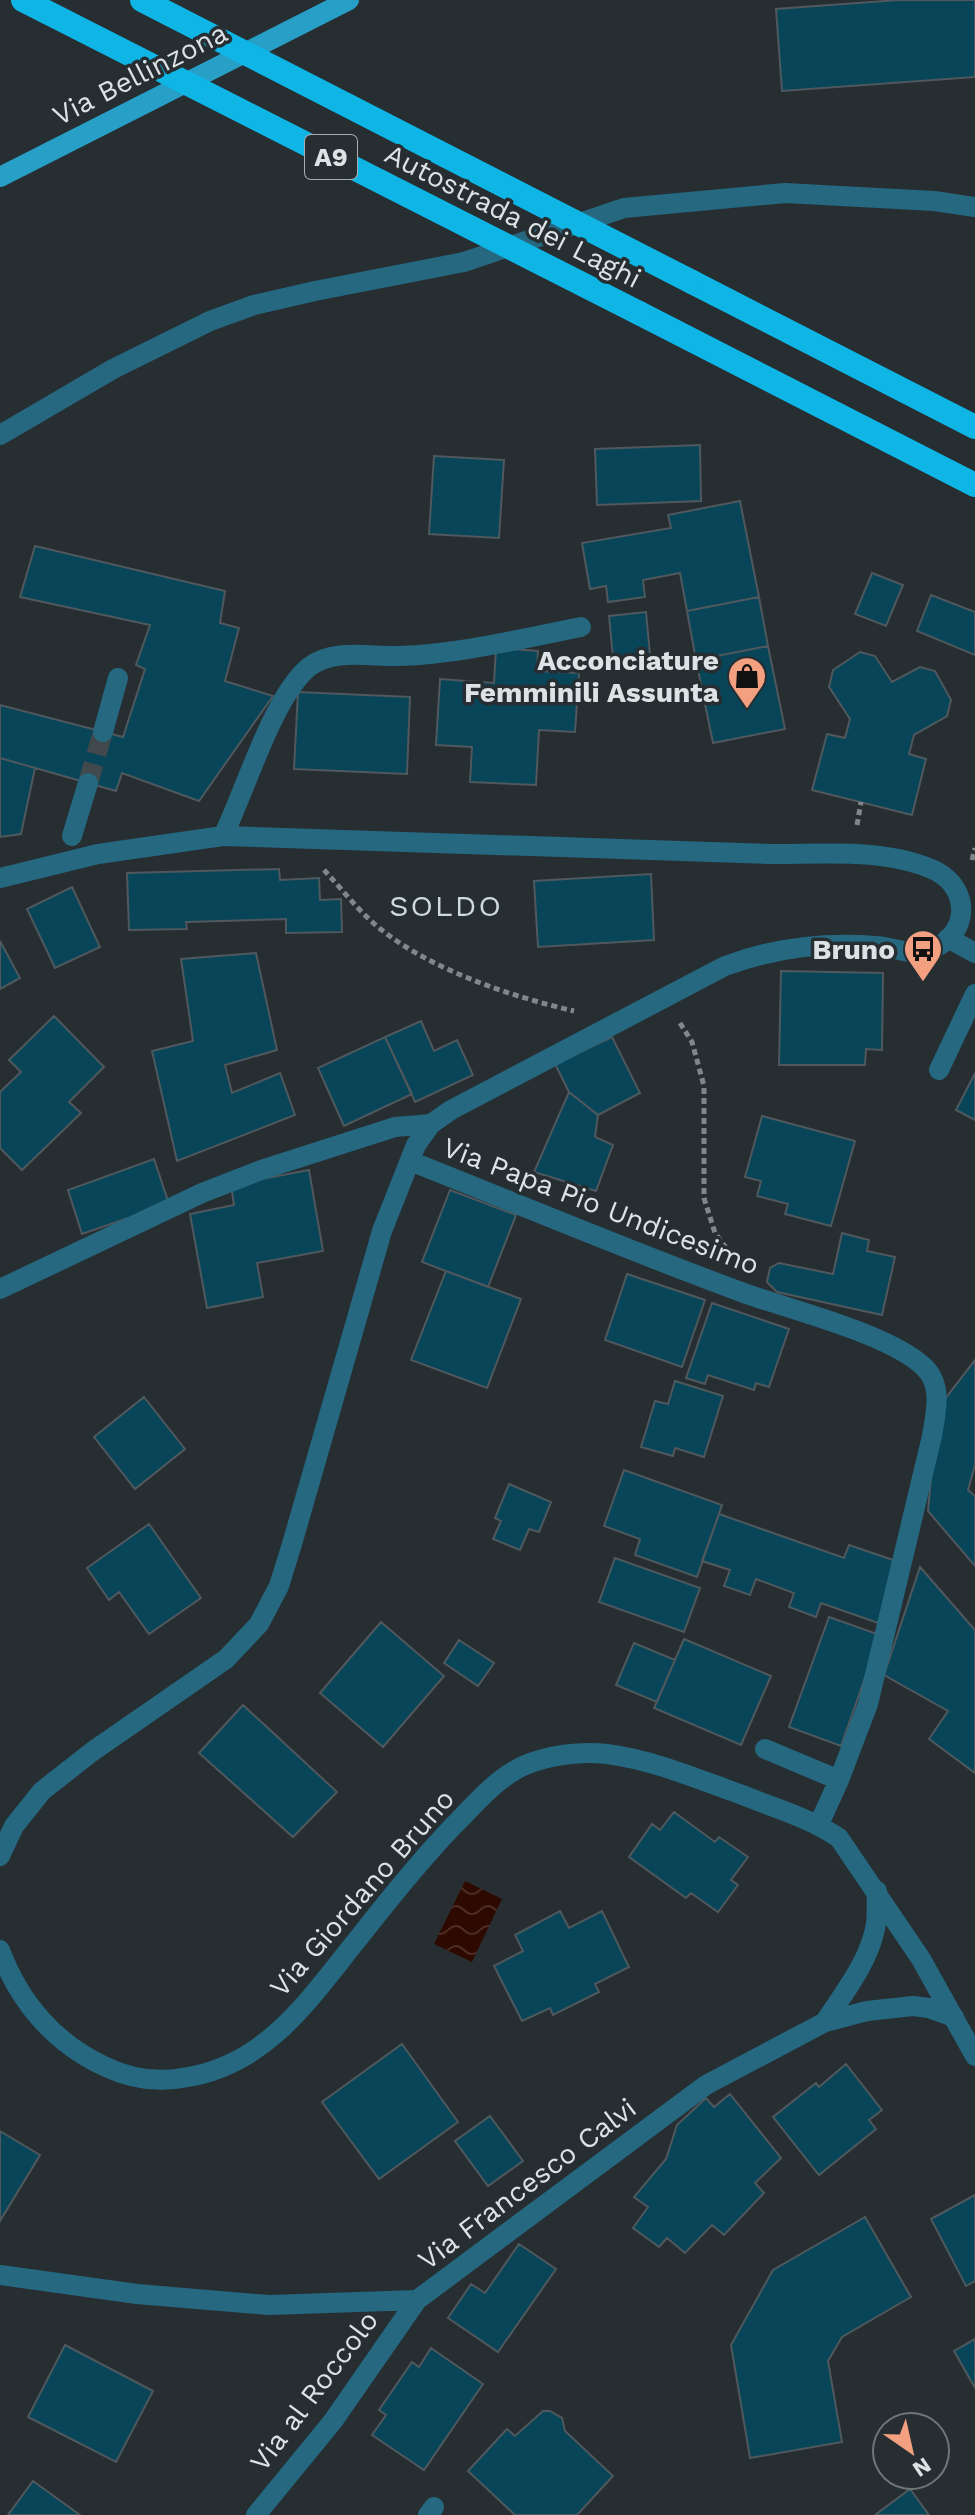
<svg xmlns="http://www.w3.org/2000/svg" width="975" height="2515" viewBox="0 0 975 2515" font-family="'Work Sans',sans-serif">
	<defs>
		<pattern id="water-waves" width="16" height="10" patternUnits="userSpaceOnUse" patternTransform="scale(2)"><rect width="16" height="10" fill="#2e0900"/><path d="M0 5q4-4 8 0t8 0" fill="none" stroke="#4c2d25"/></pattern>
	</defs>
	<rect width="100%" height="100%" fill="#262e32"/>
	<path fill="url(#water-waves)" d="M465 1881 502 1899 472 1962 434 1944Z"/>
	<path fill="#084559" stroke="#4f585d" stroke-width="2" d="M898 0H975V77L782 91 776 9Z
		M700 445 701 501 597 505 595 449Z
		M434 456 504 460 499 538 429 534Z
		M740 501 759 597 687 611 680 573 643 580 645 597 608 602 606 586 590 589 582 543 671 528 668 515Z
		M35 546 225 591 220 623 239 628 225 681 273 696 199 801 122 773 116 791 0 758V705L123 737 145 669 136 665 150 625 20 597Z
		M872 573 903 585 886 626 855 614Z
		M931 595 975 612V655L917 631Z
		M759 597 768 646 696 660 687 611Z
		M646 612 651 665 614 668 609 616Z
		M768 646 785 729 713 743 696 660Z
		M496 648 538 651 537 671 579 673 575 732 539 730 536 785 470 782 472 747 436 745 440 679 494 683Z
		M860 652 875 656 892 682 920 667 935 671 951 700 947 716 914 735 909 754 926 759 912 815 812 790 827 734 845 738 850 719 829 687 833 670Z
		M298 692 410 697 407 774 294 769Z
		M0 758 35 768 21 834 0 837Z
		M279 869 280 880 319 878 320 900 341 899 342 932 286 933V919L186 922 187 929 129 930 127 873Z
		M651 874 654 940 538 947 534 881Z
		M72 887 100 947 55 968 27 909Z
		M0 941 20 978 0 989Z
		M256 953 277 1050 225 1065 232 1093 280 1073 295 1115 177 1161 152 1051 193 1041 181 959Z
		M781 971 883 973 882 1050 866 1049 865 1065H779Z
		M54 1016 104 1067 69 1102 81 1113 22 1170 0 1148V1092L21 1072 9 1060Z
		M421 1021 434 1051 457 1040 473 1075 415 1102 385 1037Z
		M385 1037 412 1094 344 1126 318 1068Z
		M612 1037 640 1093 598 1115 569 1092 555 1064Z
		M975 1073V1120L956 1110Z
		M569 1092 598 1115 595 1137 613 1145 596 1191 534 1172Z
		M762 1116 855 1141 831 1226 785 1214 788 1204 757 1196 761 1181 745 1177Z
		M154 1159 169 1204 82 1234 68 1190Z
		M309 1170 323 1251 257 1263 263 1297 207 1308 190 1214 234 1205 231 1185Z
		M450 1190 516 1215 488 1287 422 1262Z
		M842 1233 869 1240 867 1251 895 1257 882 1315 777 1292 767 1282 770 1268 779 1263 833 1274Z
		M446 1271 521 1299 487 1388 411 1360Z
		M627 1274 705 1300 682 1367 605 1340Z
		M712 1303 789 1329 769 1387 756 1383 754 1390 708 1375 705 1384 686 1378Z
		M975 1360V1465L968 1490 975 1496V1566L928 1511 932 1467 945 1399Z
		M675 1381 723 1396 704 1457 675 1448 673 1456 641 1447 655 1401 668 1404Z
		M144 1397 185 1449 135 1489 94 1437Z
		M624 1470 722 1505 697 1577 635 1555 640 1539 604 1526Z
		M509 1484 551 1502 539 1532 529 1529 520 1550 493 1539 501 1521 495 1518Z
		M719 1514 844 1558 849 1545 896 1561 881 1624 821 1603 816 1617 789 1607 794 1593 756 1579 750 1595 724 1586 730 1570 702 1561Z
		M149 1524 201 1598 149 1634 119 1592 109 1600 87 1568Z
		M615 1558 700 1588 684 1632 599 1602Z
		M920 1567 975 1630V1773L929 1739 948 1711 884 1675Z
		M829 1617 880 1635 841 1746 789 1727Z
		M381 1622 444 1676 383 1747 320 1693Z
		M684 1639 771 1676 741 1745 654 1708Z
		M459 1640 494 1663 478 1686 444 1663Z
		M634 1643 675 1660 657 1702 616 1685Z
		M243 1705 337 1792 293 1837 199 1753Z
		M674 1812 715 1842 719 1837 748 1857 731 1880 738 1885 718 1912 691 1893 686 1898 629 1857 652 1824 660 1830Z
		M560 1911 569 1928 602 1911 629 1967 595 1984 599 1992 553 2015 550 2008 522 2021 494 1966 523 1951 515 1935Z
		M402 2044 458 2122 379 2179 322 2102Z
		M846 2064 882 2110 869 2120 876 2129 819 2175 773 2117 816 2083 819 2087Z
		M730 2094 781 2158 755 2183 764 2193 724 2235 712 2225 685 2253 667 2238 659 2247 633 2228 648 2207 634 2197 666 2159 677 2125 706 2098 714 2107Z
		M490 2116 523 2161 488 2186 455 2141Z
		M0 2131 40 2155 0 2221Z
		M975 2195V2281L966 2286 931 2219Z
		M865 2217 911 2297 842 2337 828 2361 842 2442 750 2458 731 2345 773 2270Z
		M519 2244 556 2269 498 2352 448 2318 471 2284 485 2293Z
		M975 2339V2388L954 2351Z
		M65 2345 153 2391 116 2462 28 2417Z
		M431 2348 483 2384 424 2470 372 2435 386 2415 379 2410 412 2362 419 2367Z
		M543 2411H550L562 2418 565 2431 613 2476 577 2515H515L468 2471 507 2429 515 2436Z
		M33 2481 80 2515H8Z
		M910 2489 929 2515H875Z"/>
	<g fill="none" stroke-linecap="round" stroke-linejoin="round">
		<path stroke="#41494d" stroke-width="20" stroke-dasharray="20 10" stroke-linecap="butt" d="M88 783 103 732"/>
		<path stroke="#80878a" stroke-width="5" stroke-dasharray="6 4" stroke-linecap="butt" d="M857 825 861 802
			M972 860 975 848
			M324 870C339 886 354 905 370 920 421 967 509 996 574 1011
			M680 1023 692 1042 704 1086V1198L715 1233 730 1253"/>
		<path stroke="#256880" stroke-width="20" d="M0 435 113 369 210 321 254 305 315 291 464 262 624 208 785 193 934 201 975 207
			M103 732 118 678
			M72 836 88 783
			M223 836C245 792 273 696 309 667 333 648 371 657 399 656 460 654 520 639 581 627
			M0 878 98 854 223 836 772 854C825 854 887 848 936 871 975 892 967 942 924 951 909 955 892 947 876 946 825 942 773 948 725 966L451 1110 431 1124 416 1145 382 1231 292 1544 279 1586 259 1624 226 1659 93 1751 42 1791 14 1826 0 1856
			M948 938 975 953
			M939 1070 975 994
			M410 1161C521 1205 632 1252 744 1293 791 1310 890 1334 924 1367 943 1385 936 1412 932 1436L868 1704 839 1780 819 1824
			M0 1289 202 1193 261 1170 395 1127 431 1124
			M765 1749 839 1780
			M0 1950C19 2002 55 2044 106 2067 133 2080 159 2083 188 2077 270 2063 312 1995 361 1935 393 1894 426 1853 463 1816 481 1797 500 1777 523 1766 548 1755 580 1751 607 1754 654 1760 700 1780 745 1796 777 1809 810 1818 839 1838L921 1959 975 2056
			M825 2022C843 1994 868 1963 875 1929 878 1917 876 1903 877 1891
			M0 2275 137 2294 269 2305 417 2300 706 2085 825 2022 867 2011 913 2006 929 2008 954 2017
			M256 2515 333 2421 417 2300
			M428 2515 434 2507"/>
		<path stroke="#279fc7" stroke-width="20" d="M0 177 349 0"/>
		<path stroke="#0eb5e5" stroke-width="24" d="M692 282 975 427
			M639 313 975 485"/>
		<path stroke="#0eb5e5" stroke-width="24" d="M23 0 639 313
			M142 0 692 282"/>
	</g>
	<defs>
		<g id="shop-pin" transform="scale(2)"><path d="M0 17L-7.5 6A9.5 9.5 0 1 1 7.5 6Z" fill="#f2a07f" stroke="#262e32"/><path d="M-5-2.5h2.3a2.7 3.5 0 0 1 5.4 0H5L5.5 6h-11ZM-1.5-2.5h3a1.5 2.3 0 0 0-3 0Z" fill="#111"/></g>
		<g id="bus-pin" transform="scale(2)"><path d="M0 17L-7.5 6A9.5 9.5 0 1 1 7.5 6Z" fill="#f2a07f" stroke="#262e32"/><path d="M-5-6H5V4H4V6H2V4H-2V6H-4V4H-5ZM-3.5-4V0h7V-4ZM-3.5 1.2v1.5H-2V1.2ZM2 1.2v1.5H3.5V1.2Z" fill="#111"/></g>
	</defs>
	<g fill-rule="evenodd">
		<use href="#shop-pin" x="747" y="676"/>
		<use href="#bus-pin" x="923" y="949"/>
	</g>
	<g text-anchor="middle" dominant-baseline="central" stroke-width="7" stroke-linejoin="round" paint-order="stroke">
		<rect fill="#262e32" stroke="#a6acaf" stroke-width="2" x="305" y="135" width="52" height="44" rx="6"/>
		<g font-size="26" font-weight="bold" fill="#dde2e5">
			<text x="331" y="157">A9</text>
		</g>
		<g font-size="28" fill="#dde2e5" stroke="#262e32">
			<text transform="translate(140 74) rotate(-27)">Via Bellinzona</text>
			<text transform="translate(513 216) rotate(27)">Autostrada dei Laghi</text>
			<text transform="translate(601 1206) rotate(21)">Via Papa Pio Undicesimo</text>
			<text transform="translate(362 1893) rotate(-49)">Via Giordano Bruno</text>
			<text transform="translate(527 2184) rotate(-37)">Via Francesco Calvi</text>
			<text transform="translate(314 2391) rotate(-53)">Via al Roccolo</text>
		</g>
		<g font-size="28" font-weight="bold" fill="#dde2e5" stroke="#262e32" text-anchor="end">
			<text x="719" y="660">Acconciature<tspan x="719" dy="32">Femminili Assunta</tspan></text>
			<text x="895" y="949">Bruno</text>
		</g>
		<g font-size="30" letter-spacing="2" fill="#ced9de" stroke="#262e32">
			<text x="446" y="905">SOLDO</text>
		</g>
	</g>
	<g transform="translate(911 2451) rotate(146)"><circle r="38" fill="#262e32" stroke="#6f767a" stroke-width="2"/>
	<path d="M0-6L14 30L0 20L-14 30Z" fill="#f2a07f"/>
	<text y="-12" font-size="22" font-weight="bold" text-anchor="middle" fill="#dde2e5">N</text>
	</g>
</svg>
